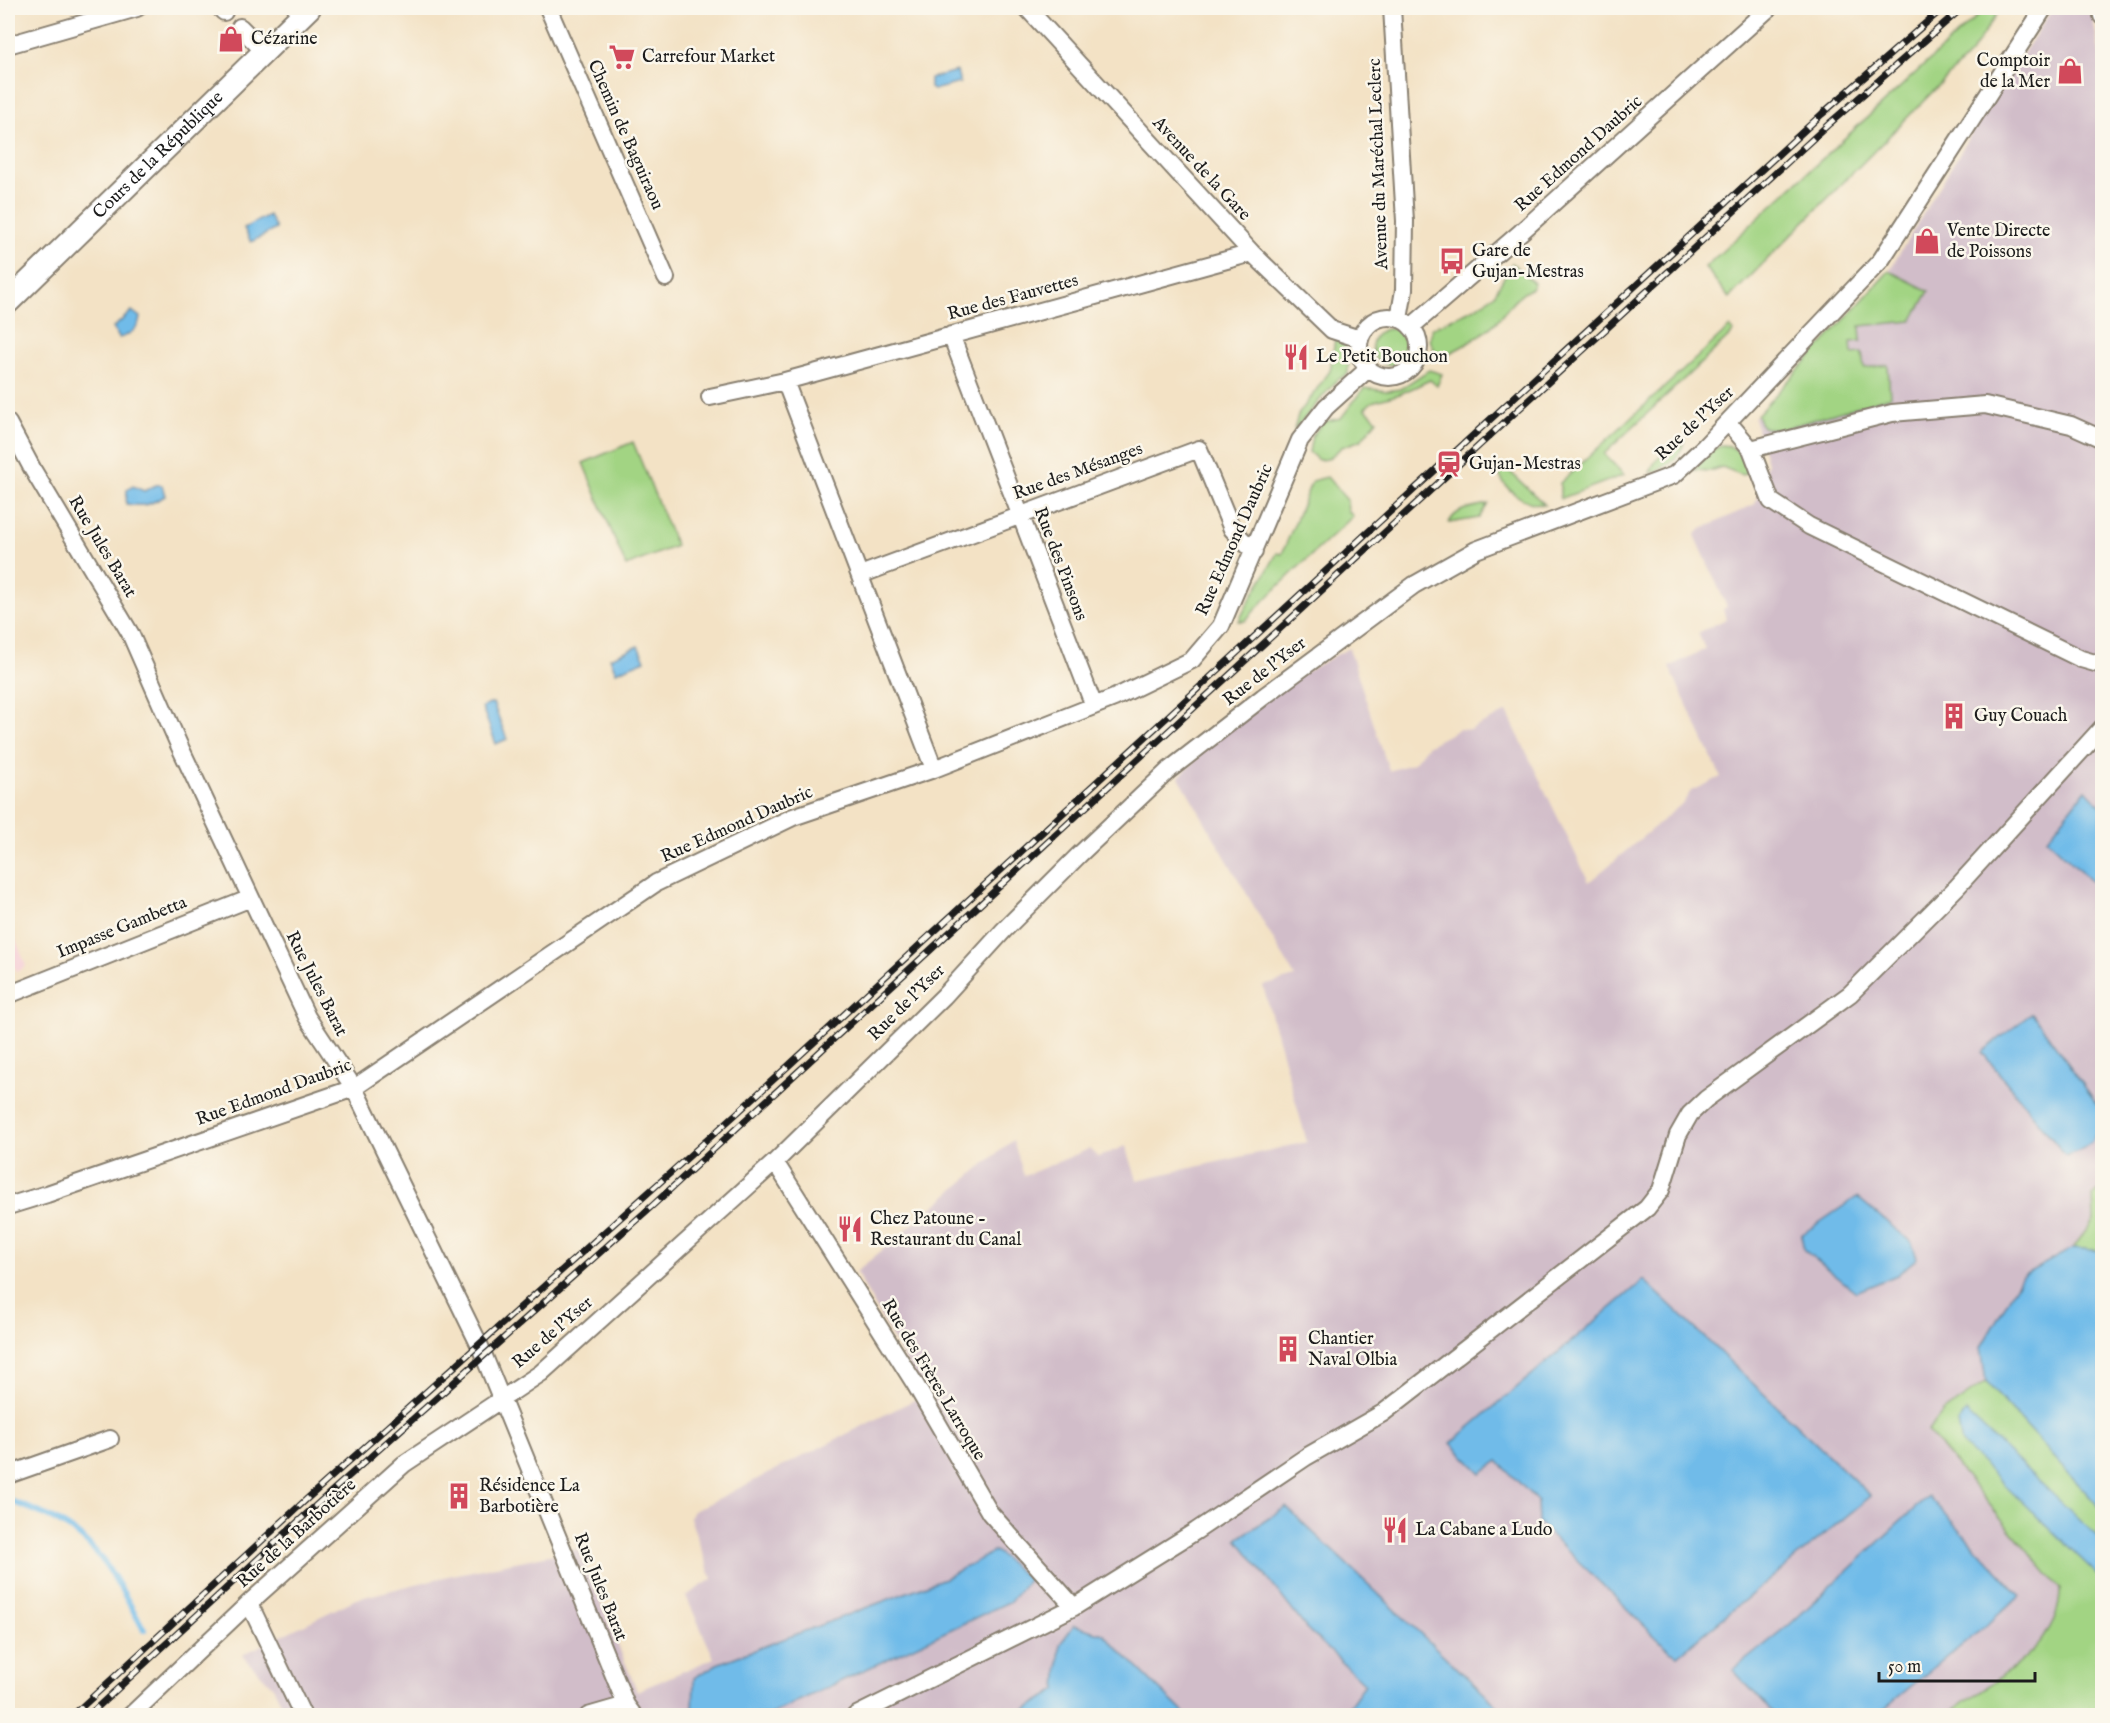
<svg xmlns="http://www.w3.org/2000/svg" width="2110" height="1723" viewBox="0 0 2110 1723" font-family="'IM FELL English',serif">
	<rect width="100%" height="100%" fill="#fbf7ec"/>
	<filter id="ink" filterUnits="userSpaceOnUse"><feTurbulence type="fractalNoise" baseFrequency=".0167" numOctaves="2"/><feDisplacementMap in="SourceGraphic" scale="12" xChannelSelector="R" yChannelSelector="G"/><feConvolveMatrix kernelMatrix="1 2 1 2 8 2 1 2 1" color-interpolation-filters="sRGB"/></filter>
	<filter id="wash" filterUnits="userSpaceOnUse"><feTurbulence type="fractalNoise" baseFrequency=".008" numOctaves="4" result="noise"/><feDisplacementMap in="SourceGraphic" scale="24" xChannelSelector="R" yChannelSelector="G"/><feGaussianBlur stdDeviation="1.35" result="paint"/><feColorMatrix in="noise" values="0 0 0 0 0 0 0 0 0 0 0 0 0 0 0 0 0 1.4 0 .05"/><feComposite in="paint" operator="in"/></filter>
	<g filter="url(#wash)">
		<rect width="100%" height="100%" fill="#f3e2c5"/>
		<path fill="#f6cfd7" d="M8 919 26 966 17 972 15 967 8 970Z"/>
		<path fill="#d1bdc9" d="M2053 8H2091L2102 67V807L2086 791 2047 839 2102 891V1188L2093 1196 2094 1219 2073 1248 2022 1276 1981 1346 1986 1382 1943 1412 1928 1431 2060 1589V1604L2049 1631 2026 1658 1947 1715H1507L1286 1507 1306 1628 1366 1685 1343 1715H1186L1103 1634 1060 1644 1057 1690 1017 1716 286 1715 274 1688 242 1655 356 1599 448 1576 578 1549 637 1691 714 1658 686 1596 712 1579 690 1518 692 1512 924 1395 856 1272 1013 1140 1024 1176 1089 1149 1098 1157 1126 1146 1137 1180 1307 1142 1263 986 1295 977 1179 777 1235 719 1266 694 1349 648 1389 771 1414 763 1427 746 1459 729 1470 730 1507 712 1589 882 1683 803 1691 791 1721 777 1669 667 1705 649 1698 633 1726 619 1723 609 1727 607 1695 535 1700 530 1755 504 1767 463 1754 418 1889 271 1977 124Z"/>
		<path fill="#a2d483" stroke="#5f7850" stroke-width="1.5" d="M1986 8H2001L1970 54 1729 298 1705 267Z
			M1512 263 1534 283 1532 288C1516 296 1509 307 1498 320 1484 335 1460 349 1442 356L1434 351 1430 340 1432 328 1475 308 1494 295Z
			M1889 271 1929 291 1912 321 1860 326 1861 341 1851 342 1852 354 1862 353 1864 368 1888 365 1890 397 1779 430 1762 427 1757 415Z
			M1730 327 1734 332 1604 454 1624 475 1560 499V483Z
			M1372 347a18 18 0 1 1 36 0a18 18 0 1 1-36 0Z
			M1335 339 1345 345 1349 354 1348 374 1337 380 1294 430 1298 415 1330 371Z
			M1429 370 1442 374 1437 386 1430 380 1400 394 1372 402 1365 408 1377 420 1361 440 1342 447 1328 459 1318 460 1309 452 1312 436 1323 422 1341 418 1364 388 1387 391 1400 389Z
			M1685 439C1680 459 1669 467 1650 473 1655 456 1670 447 1685 439Z
			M633 442 676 546 626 566 583 463Z
			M1722 445C1740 446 1743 459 1748 473L1742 475 1722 467 1711 471 1694 470 1712 450Z
			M1502 464 1545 505C1524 504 1502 490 1498 469Z
			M1327 477 1347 500 1348 511 1353 516C1316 552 1279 583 1245 621H1239C1250 596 1265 577 1277 553L1282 554 1312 481Z
			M1488 504 1479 518 1449 523C1455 508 1474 507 1488 504Z
			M2102 1188V1251L2073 1248 2094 1220 2093 1196Z
			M1986 1382 2102 1510V1715H1947C1988 1681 2061 1651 2060 1589L1928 1431 1943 1412Z"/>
		<path fill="#6fbbe9" stroke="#466c82" stroke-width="1.5" d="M957 71 960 83 933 90 930 88V78Z
			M269 215 276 229 251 242 244 228Z
			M132 311 140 317C139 328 130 335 119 338L113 328Z
			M156 485H162L165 496C147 506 145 507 126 504L127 490 133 486 144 491Z
			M638 646 645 660 616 672 610 658Z
			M493 703 507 739 496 744 482 707Z
			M2086 790 2102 807V891L2047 839Z
			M2032 1013 2102 1111C2096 1140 2094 1146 2066 1156L1982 1052Z
			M1857 1197 1912 1243 1917 1258 1897 1275 1856 1292 1804 1250 1801 1235Z
			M2073 1248 2102 1251V1510L1986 1382 1981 1347 2022 1276Z
			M1644 1280 1871 1496 1678 1655 1670 1651 1538 1522 1537 1501 1498 1461 1481 1473 1451 1443Z
			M1966 1412 2102 1541V1579L1962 1444 1958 1423Z
			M1928 1496 2021 1596 1876 1715H1775L1733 1670 1788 1626Z
			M1286 1507 1507 1715H1343L1365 1684 1306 1628 1237 1539Z
			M995 1551 1029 1579 1011 1601 769 1715 693 1714 694 1678 717 1664 945 1578Z
			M1074 1625 1103 1634 1186 1715H1017L1057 1690 1060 1644Z"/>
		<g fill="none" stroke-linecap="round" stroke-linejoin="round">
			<path stroke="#6fbbe9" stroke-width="6" d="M8 1500C94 1531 101 1553 144 1630"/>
		</g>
	</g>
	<g filter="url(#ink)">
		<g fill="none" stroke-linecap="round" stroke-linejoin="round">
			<g stroke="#887f70" stroke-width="20">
				<path id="street" d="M220 8 224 12
					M548 8 666 278
					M1027 8 1252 253 1332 330 1360 339
					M1392 8 1405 221 1404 290 1399 319
					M2101 8 2102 16
					M240 27 265 52
					M8 45 137 8
					M1359 347a30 30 0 1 1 60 0a30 30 0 1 1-60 0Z
					M1411 327 1521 232 1769 8
					M951 335 1094 706
					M710 397 785 381
					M1728 422 1751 449 1771 501 1809 526 2081 659 2102 665
					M8 423 33 470 130 633 179 745 307 1017 354 1088 479 1344 626 1705 634 1716
					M1751 449 1892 413 1985 405 2071 425 2102 439
					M860 575 1199 449 1232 529 1254 552
					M934 769 785 381 1252 253
					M8 995 251 898
					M775 1162 915 1384 990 1513 1074 1607
					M8 1206 47 1194 354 1088 656 883 793 817 934 769 1114 698 1192 660 1221 626 1300 440 1326 407 1368 369
					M8 1475 110 1439
					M249 1603 303 1716
					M130 1716 249 1603 404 1464 541 1373 775 1162 944 996 1004 930 1079 855 1169 770 1263 697 1414 585 1476 550 1674 475 1704 447 1881 260 2044 8
					M588 1716 626 1705
					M855 1716 1074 1607 1196 1531 1306 1457 1383 1413 1647 1208 1661 1190 1678 1135 1690 1114 1706 1099 1850 994 1957 887 2102 728"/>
			</g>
			<g stroke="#887f70" stroke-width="26">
				<g id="secondary">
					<path id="s1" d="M8 302 309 8"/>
				</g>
			</g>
			<use href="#street" stroke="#fff" stroke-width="16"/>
			<use href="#secondary" stroke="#fff" stroke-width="22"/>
			<g stroke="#1c1c1c" stroke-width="7">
				<path id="rail" d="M72 1716 309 1497 736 1114 1822 114 1943 8
					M88 1716 313 1508 652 1206 1830 123 1962 8"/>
			</g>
			<use href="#rail" stroke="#fbf7ec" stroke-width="4.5" stroke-dasharray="14" stroke-linecap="butt"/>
		</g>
	</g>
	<defs>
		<g id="shop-bare" transform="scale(2.07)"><path d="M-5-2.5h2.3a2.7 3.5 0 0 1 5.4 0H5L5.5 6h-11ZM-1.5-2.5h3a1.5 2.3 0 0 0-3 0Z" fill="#d1495b" stroke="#fbf7ec" stroke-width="2.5" paint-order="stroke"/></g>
		<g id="supermarket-bare" transform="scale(2.07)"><path d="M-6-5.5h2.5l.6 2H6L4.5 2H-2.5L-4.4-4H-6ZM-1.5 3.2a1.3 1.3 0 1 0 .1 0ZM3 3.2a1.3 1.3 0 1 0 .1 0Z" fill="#d1495b" stroke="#fbf7ec" stroke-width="2.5" paint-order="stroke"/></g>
		<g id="bus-bare" transform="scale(2.07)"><path d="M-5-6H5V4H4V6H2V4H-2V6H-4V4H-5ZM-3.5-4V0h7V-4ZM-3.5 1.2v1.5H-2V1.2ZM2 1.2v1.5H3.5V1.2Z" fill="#d1495b" stroke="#fbf7ec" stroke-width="2.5" paint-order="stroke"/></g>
		<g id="restaurant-bare" transform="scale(2.07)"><path d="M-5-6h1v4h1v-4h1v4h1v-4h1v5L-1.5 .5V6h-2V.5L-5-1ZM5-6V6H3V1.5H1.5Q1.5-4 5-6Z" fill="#d1495b" stroke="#fbf7ec" stroke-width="2.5" paint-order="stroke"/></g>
		<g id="station-bare" transform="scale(2.07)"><path d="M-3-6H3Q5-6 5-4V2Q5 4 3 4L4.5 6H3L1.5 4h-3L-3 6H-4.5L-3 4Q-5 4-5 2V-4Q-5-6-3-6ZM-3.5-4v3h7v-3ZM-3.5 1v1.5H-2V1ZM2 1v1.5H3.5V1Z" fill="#d1495b" stroke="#fbf7ec" stroke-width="2.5" paint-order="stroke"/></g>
		<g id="building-bare" transform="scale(2.07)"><path d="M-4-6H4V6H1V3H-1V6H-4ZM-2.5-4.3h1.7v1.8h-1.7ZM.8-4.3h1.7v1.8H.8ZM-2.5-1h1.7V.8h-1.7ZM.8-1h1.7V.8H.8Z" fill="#d1495b" stroke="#fbf7ec" stroke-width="2.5" paint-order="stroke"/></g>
	</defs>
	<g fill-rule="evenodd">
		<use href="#shop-bare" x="231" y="39"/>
		<use href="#supermarket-bare" x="622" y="57"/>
		<use href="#shop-bare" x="2070" y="71"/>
		<use href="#shop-bare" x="1927" y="241"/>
		<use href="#bus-bare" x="1452" y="261"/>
		<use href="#restaurant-bare" x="1296" y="357"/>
		<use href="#station-bare" x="1449" y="464"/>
		<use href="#building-bare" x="1954" y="716"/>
		<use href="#restaurant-bare" x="850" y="1229"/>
		<use href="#building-bare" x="1288" y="1349"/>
		<use href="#building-bare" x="459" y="1496"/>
		<use href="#restaurant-bare" x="1395" y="1530"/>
	</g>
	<g text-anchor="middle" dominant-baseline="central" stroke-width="5" stroke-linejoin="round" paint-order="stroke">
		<g font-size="18" fill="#1c1c1c" stroke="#fbf7ec" text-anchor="start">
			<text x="251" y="39">Cézarine</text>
			<text x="642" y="57">Carrefour Market</text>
			<text x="2050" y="61" text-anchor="end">Comptoir<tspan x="2050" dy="21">de la Mer</tspan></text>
			<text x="1947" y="231">Vente Directe<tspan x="1947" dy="21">de Poissons</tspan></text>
			<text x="1472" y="251">Gare de<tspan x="1472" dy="21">Gujan-Mestras</tspan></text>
			<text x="1316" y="357">Le Petit Bouchon</text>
			<text x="1469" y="464">Gujan-Mestras</text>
			<text x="1974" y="716">Guy Couach</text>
			<text x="870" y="1219">Chez Patoune -<tspan x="870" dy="21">Restaurant du Canal</tspan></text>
			<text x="1308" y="1339">Chantier<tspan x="1308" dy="21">Naval Olbia</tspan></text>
			<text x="479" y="1486">Résidence La<tspan x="479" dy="21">Barbotière</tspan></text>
			<text x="1415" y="1530">La Cabane a Ludo</text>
		</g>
		<g font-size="18" fill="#1c1c1c" stroke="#fbf7ec">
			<text transform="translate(625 135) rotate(66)">Chemin de Baguiraou</text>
			<text transform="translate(1579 154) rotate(-42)">Rue Edmond Daubric</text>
			<text stroke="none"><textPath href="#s1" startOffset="210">Cours de la République</textPath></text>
			<text transform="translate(1379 164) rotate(-92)">Avenue du Maréchal Leclerc</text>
			<text transform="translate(1201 169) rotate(47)">Avenue de la Gare</text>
			<text transform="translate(1013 298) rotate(-15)">Rue des Fauvettes</text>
			<text transform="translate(1695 424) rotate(-43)">Rue de l'Yser</text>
			<text transform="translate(1078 472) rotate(-20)">Rue des Mésanges</text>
			<text transform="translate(1235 540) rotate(-66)">Rue Edmond Daubric</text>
			<text transform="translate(102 547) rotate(59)">Rue Jules Barat</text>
			<text transform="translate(1060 564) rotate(69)">Rue des Pinsons</text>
			<text transform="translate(1265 672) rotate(-38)">Rue de l'Yser</text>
			<text transform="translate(737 825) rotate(-24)">Rue Edmond Daubric</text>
			<text transform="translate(122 928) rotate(-22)">Impasse Gambetta</text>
			<text transform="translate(316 984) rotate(63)">Rue Jules Barat</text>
			<text transform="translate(907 1003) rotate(-45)">Rue de l'Yser</text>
			<text transform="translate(274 1093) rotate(-20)">Rue Edmond Daubric</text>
			<text transform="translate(553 1333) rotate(-41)">Rue de l'Yser</text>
			<text transform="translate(933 1380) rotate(59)">Rue des Frères Larroque</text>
			<text transform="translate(297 1534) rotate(-42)">Rue de la Barbotière</text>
			<text transform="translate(600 1587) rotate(68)">Rue Jules Barat</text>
		</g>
	</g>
	<rect width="2110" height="1723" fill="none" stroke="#fbf7ec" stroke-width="30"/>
	<path d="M1879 1672v9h156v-9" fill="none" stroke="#1c1c1c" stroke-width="3"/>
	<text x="1888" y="1672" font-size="18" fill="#1c1c1c" stroke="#fbf7ec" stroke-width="4.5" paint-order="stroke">50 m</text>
</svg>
